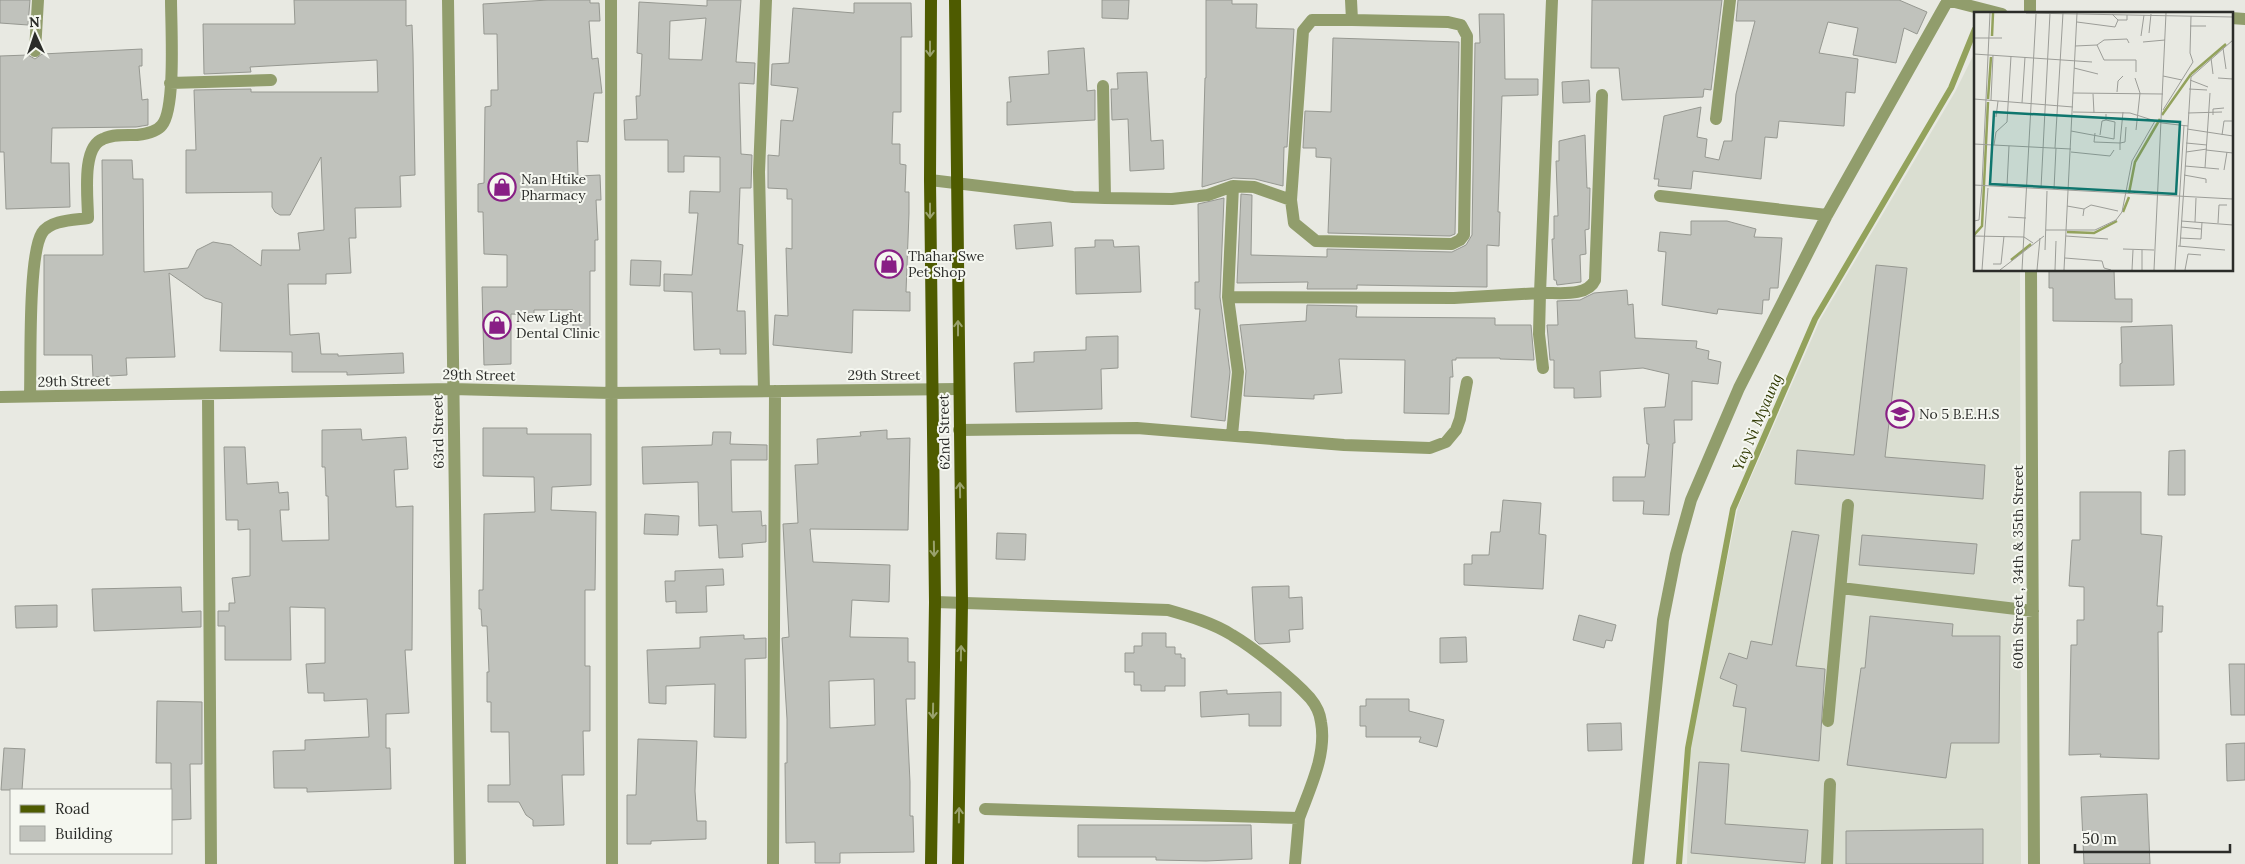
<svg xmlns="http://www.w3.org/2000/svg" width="2245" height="864" viewBox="0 0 2245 864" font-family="Lora,serif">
	<rect width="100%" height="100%" fill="#e8e9e2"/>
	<path fill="#daded1" d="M1975 52V270H2020L2021 864H1687L1690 743 1738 507 1820 320 1955 92Z"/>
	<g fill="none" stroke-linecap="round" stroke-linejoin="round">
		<path stroke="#93a25c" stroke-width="6" d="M1679 864 1688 748 1733 509 1815 319 1951 88 1975 29"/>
	</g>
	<path fill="#c0c2bc" stroke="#969891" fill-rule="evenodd" d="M0 0H30L28 25 0 23Z
		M294 0H406V26L412 25 413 53 415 175 400 176 401 207 355 208 356 238H349L351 273 326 274V284H288L290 335 319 333 321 354H338V356L403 353 404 373 347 375V372H292V352L220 351 222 303 205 298 169 273 175 357 126 358 127 375 93 377 92 355H44V255H103L102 160H132L133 179H143L144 272 188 268 197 250 213 242 231 245 261 266 262 250H300L298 233 324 230 321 157 290 215H280L275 212 272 207V192L186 193V150H196L194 90 251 89V92H378L377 60 250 67 251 72 204 74 203 24H295Z
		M548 0H590V3H599L600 21H589L592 59 598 58 602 93H594L588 142 577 141 578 176 600 175 601 200H596L598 240H595V271H590V332H573V310H534V315L511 314V364L484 365 482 287H507V255L484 254 483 212H478V184L484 183 485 107 491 106V90H498L497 34H484L483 4Z
		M707 0H741L736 62 755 63 754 84 739 83 741 154 752 155 751 188H740L738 244 743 245 737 311H745L746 354H720V349L694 350 692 292 664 291V274L692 275 698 213H689L690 191 720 192V157L684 156V172H668V140H625L624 120 637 119 636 96H640L642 54 637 53 639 2 707 6ZM706 18 702 60 669 59 670 21Z
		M1102 0H1129L1128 19 1102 18Z
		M1206 0H1232V4H1257L1256 28 1294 29 1287 147H1284L1283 186 1255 179 1233 178 1202 187 1205 78H1206Z
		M1592 0H1722L1711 90 1704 89 1703 97 1622 100 1619 68H1591Z
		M1738 0H1899L1927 12 1917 34 1904 28 1896 63 1853 55 1858 28 1828 22 1819 53 1858 59 1855 93 1846 92 1844 126 1779 121 1777 138 1765 137 1761 179 1693 171 1691 189 1658 186 1659 179H1654L1664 116 1701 107 1697 137 1707 139 1705 157 1719 160 1724 141H1732L1736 94 1755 21H1736Z
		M854 3H911L912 37H901V112H893L892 144H900V164L906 165 905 192H909V213L906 292H910V311L853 310 852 353 773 345 775 315 788 316 786 248 792 249V199H787V189L768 188V155L779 156 781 120 793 121 798 88 771 85 772 64 789 63 793 8 854 13Z
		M1479 14H1504L1505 79H1538V95L1502 96 1498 212H1500L1499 246 1487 245V287L1357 285V289H1307L1308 282 1237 283 1241 194 1252 195 1251 255 1327 257V249L1452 252 1466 245 1472 235 1475 43H1480Z
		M1333 38 1459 42 1455 234 1450 236 1328 233 1331 158 1316 157V148H1303L1305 111 1331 112Z
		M1084 48 1087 91 1095 90V120L1007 125V102H1011L1009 77 1049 74 1048 51Z
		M142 49V66H139L142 100 148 99V125L136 127 52 128 51 163H69L70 207 6 209 4 152H0V56L28 55 35 59 42 54Z
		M1147 72 1151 141 1163 140 1164 169 1130 171 1128 119 1112 120 1111 89H1118L1117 73Z
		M1589 80 1590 102 1563 103 1562 82Z
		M1585 135 1587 188H1590L1589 229 1585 230 1586 254 1580 255 1581 282 1557 285 1556 280H1554L1552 239H1554V216H1558L1556 161H1559V141Z
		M1224 198 1220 297 1230 372 1225 421 1191 417 1200 309H1195V282H1199L1198 204Z
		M1691 221H1727L1756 229 1754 237 1782 238 1778 288H1770L1769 300H1763L1762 314 1718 309 1717 314 1662 305 1666 252 1658 251 1660 232 1691 235Z
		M1051 222 1053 246 1016 249 1014 225Z
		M1095 240H1113L1114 247 1139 246 1141 292 1076 294 1075 248 1095 247Z
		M631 260 661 261 660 286 630 285Z
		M1876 265 1907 268 1885 457 1985 465 1983 499 1795 484 1797 450 1854 455Z
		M2049 270H2114L2115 299H2132V322L2053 321V288H2049Z
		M1627 290 1628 305 1633 304 1635 338 1697 341 1696 348 1709 351 1708 359 1721 362 1718 384 1692 381V420H1674L1675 443H1673L1669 515 1643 514 1644 501H1613V477H1645L1649 444H1647L1644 408 1665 407 1669 374 1643 368 1600 371 1601 397 1574 398V388H1554V360H1550L1547 325H1558L1557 301 1580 300 1594 293Z
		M1307 305 1357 306 1356 317 1495 318V325H1531L1534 360 1500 359V358H1456V360H1452L1453 377H1450L1449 414 1404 413 1405 360 1339 359 1342 393 1314 395V399L1244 396 1246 371 1240 325 1306 321Z
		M2172 325 2174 385 2120 386V364L2122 363 2121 327Z
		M1118 336V368L1101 369 1102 409 1016 412 1014 363 1034 362V352L1086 350V337Z
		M483 428H527V434H591V485L552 487 551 510 596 512 595 590H585V666H590V731H583L584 775H562L564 825 533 826V820L526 815 519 802H488V785H510L509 732H491V702H487V672H489L487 626H482L481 609H479V590H483L484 514 535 512 534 477 483 476Z
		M361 429 362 440 406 437 408 469 394 470 396 507 413 506 412 650H405L409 713 386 714V748H390L391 789 307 792V788H274L273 751 305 750V740L369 737 367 699 324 701V693H308L306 664 325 663V608L290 607 291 660H225V626H218V611H229V603H235L232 578 250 576V529L238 530V520H226L224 447H245L247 484 278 482 279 493 288 492 289 510H280L282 541 329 540 328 496H326L325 467H322V430Z
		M887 430V439L910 438 908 530 810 529 813 562 890 565 889 602 852 600 850 637 908 638V662H915V699H906L910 782V816H913L914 852 840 853V863H815V842L786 843 785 763H787V719L782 638 789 637 783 524 798 523 795 465 818 464 817 439 861 436 860 432ZM874 679 875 725 830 728 829 681Z
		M713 432H731L730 444 767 445V460H731L732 512 761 511 762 526 766 525V542L742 544 743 557 719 558 717 525 699 526 698 482 643 484 642 447 712 445Z
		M2185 450V495H2168L2169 451Z
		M2080 492H2141V534L2162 536 2157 606H2163L2162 632H2158L2159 759 2100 757 2101 754 2069 755 2071 645H2077V620H2084V587L2069 586 2072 540H2080Z
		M1503 500 1541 503 1539 534 1546 535 1543 589 1464 585V564H1472V555H1489L1491 532H1500Z
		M645 514 679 516 678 535 644 534Z
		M1792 531 1819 535 1796 666 1825 669 1819 761 1741 751 1746 708 1733 706 1737 685 1720 678 1729 653 1747 659 1751 641 1772 645Z
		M997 533 1026 534 1025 560 996 559Z
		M1862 535 1977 544 1974 574 1859 565Z
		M723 569 724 585 706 586 707 612 676 613V601L666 602 665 581H675V571Z
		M1289 586V598L1302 597 1303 629 1289 630 1290 642 1259 644 1255 640 1252 587Z
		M181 587 182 612 201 611V627L94 631 92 589Z
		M57 605V627L16 628 15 606Z
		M1579 615 1616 625 1612 641 1606 640 1604 648 1573 640Z
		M1870 616 1953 624 1952 636H2000L1999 743H1951L1946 778 1847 765 1861 668H1865Z
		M1142 633H1166V647H1175V654H1181V658H1185V686H1165V691H1141V685H1134V672H1125V653H1134V646H1142Z
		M744 635V639L766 638V658L745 659 746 738 714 737 715 684 666 686V704L649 703 647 650 700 648V637Z
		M1466 637 1467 662 1440 663V638Z
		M2229 664H2245V715H2231Z
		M1227 690V694L1281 692V726H1249V714L1201 717 1200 692Z
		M1366 699H1409V711L1444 720 1437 747 1419 742 1421 737H1366V726H1360V706H1366Z
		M157 701 202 702V764H190L191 819 171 820V763H156Z
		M1621 723 1622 750 1588 751 1587 724Z
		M638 739 697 741 695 791 697 821H706V839L651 841V844H627V795H636Z
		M2245 743V780L2227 781 2226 744Z
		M4 748 25 749 22 790H1Z
		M1699 762 1729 764 1725 824 1808 830 1805 863 1691 853Z
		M2147 794 2150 864H2084L2081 797Z
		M1078 825H1251L1252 859 1206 861 1156 860V857H1078Z
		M1983 829V864H1846V831Z"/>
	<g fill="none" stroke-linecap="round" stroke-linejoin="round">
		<path stroke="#919d6c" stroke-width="12" d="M448 0 460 864
			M611 0 612 864
			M1947 0 2002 14
			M2030 0V14
			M2231 18 2245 19
			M35 51 38 0
			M170 83 271 80
			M1103 86 1105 198
			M1716 119 1730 0
			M930 180 1073 197 1105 198 1172 199 1208 195 1233 186 1254 187 1291 200 1294 223 1316 241 1452 244 1460 240 1464 235 1467 36 1461 25 1448 22 1352 20 1351 0
			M1233 186 1228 297 1454 298 1540 293 1552 0
			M1660 196 1827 215
			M1291 200 1303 31 1312 20H1352
			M2031 270 2034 864
			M1228 297 1238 372 1232 435
			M1543 368 1539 334 1540 293C1556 292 1587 298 1595 280L1602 95
			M764 390 759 172 766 0
			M208 395 211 864
			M30 396C31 365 28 255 42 233 50 220 74 220 88 218 88 198 81 147 103 139 113 134 127 135 137 135 145 134 157 132 162 125 176 109 171 24 171 0
			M0 397 452 389 611 393 958 389
			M959 430 1137 428 1344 445 1430 448 1446 442 1456 430 1460 419 1467 382
			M1841 588 2033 611
			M935 602 1168 610C1189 616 1213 623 1232 635 1254 648 1293 679 1310 698 1315 704 1320 713 1321 722 1327 754 1310 788 1299 818
			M1828 721 1848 505
			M985 809 1299 818 1295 864
			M773 864 775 391
			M1638 864 1663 620 1676 554 1691 500 1739 388 1827 215 1948 0
			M1827 864 1830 784"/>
		<path stroke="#4e5b00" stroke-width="12" d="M931 0 930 180 935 602 931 864
			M955 0 962 602 958 864"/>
	</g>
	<defs><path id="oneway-shaft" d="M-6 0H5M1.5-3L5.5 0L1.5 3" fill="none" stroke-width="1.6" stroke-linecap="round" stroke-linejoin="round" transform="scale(1.25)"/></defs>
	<g stroke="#99a16c">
		<use href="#oneway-shaft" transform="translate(930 49) rotate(90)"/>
		<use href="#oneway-shaft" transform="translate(930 211) rotate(90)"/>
		<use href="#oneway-shaft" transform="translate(958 328) rotate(-90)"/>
		<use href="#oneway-shaft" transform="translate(960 490) rotate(-91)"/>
		<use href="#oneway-shaft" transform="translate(934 549) rotate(89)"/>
		<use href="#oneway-shaft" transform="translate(961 653) rotate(-89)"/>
		<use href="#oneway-shaft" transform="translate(933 711) rotate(91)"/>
		<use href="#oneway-shaft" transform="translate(959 815) rotate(-89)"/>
	</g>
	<defs>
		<g id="shop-ring" transform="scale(1.4375)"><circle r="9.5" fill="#f5f7f0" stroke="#881f85" stroke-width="1.5"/><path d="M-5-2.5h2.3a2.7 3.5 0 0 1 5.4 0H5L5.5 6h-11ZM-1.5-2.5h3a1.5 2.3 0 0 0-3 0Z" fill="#881f85"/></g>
		<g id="school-ring" transform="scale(1.4375)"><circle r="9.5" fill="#f5f7f0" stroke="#881f85" stroke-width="1.5"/><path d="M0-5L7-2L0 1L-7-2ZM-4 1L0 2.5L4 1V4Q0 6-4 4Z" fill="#881f85"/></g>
	</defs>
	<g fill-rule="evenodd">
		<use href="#shop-ring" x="502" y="187"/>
		<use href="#shop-ring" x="889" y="264"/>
		<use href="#shop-ring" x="497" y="325"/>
		<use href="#school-ring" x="1900" y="414"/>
	</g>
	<g text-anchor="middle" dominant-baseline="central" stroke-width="4" stroke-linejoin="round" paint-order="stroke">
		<g font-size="14" fill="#2b2c29" stroke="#f5f7f0" text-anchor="start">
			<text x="521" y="179">Nan Htike<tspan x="521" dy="16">Pharmacy</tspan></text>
			<text x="908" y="256">Thahar Swe<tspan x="908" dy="16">Pet Shop</tspan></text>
			<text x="516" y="317">New Light<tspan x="516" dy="16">Dental Clinic</tspan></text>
			<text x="1919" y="414">No 5 B.E.H.S</text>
		</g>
		<g font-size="14" fill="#2b2c29" stroke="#f5f7f0">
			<text transform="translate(479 375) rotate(1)">29th Street</text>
			<text x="884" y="375">29th Street</text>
			<text transform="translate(74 381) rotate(-1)">29th Street</text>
			<text transform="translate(438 432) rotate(-91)">63rd Street</text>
			<text transform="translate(944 432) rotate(-91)">62nd Street</text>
			<text transform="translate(2018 567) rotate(-90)">60th Street , 34th &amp; 35th Street</text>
		</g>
		<g font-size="15" font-style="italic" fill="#2f3800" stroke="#f5f7f0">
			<text transform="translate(1757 422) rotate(-67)">Yay Ni Myaung</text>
		</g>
	</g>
	<g transform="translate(1974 12)">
		<rect width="259" height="259" fill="#e8e9e2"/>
		<path fill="none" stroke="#93a25c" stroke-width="2.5" d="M18 24 19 1M217 62 252 32M14 87 17 45M188 103 217 62M155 181 161 150 186 107M149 200 155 185M93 220 120 221 143 209M0 223 8 214 14 90M37 248 57 232"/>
		<path fill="none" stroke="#9c9d98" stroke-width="1" d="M52 1 259 5M138 2 144 8H153V3M103 10 141 15 144 8M216 14H232M175 21 177 2M167 24 170 3M0 26H28M169 30 191 28M123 33 130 48H162V60M101 34 123 33 130 28 153 27 155 31M249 36 252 57M0 42 118 50M237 46 239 62M100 56 124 62M189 64 208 68M161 66 166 81 162 118M244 66 259 67M216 68 234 75M259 70V98M215 77 233 78M143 80 144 69 149 64M99 81 189 82M119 82 120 101M0 87 99 95M17 88 19 43M48 91 51 45M189 98 219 50 216 41 217 4M99 100 156 101 188 111 214 114 217 65 259 28M214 101 248 100M239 103V97L250 96M22 105 24 89M213 117 259 124M97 119 140 127 141 110 132 108V102M121 121 120 130 146 131 149 100M126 123 128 109 132 108M248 123 250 109H259M212 131 233 133M0 132 97 137M20 133 22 120 33 110 37 44M81 136 89 1M146 138V131L151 130 152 115M232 138 259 141M97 140 136 144 140 138M212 140 233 137M211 154 245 157M231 156 236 81M250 158 253 140M210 163 232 167V171M0 173 259 187M33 174 35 134M67 176 76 1M80 177 82 136M93 194 110 197 109 204M110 197 117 193 144 199M34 205 52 206M0 209 5 208 8 173 16 1M207 209 259 213M221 210 222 186M244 211 245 193H253M207 215 227 217M72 218H121L142 208 148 200 158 149 181 109M0 224 50 225 59 231M92 224 134 227M206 226 227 227 228 210M204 234 251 238M206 234 214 114M149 237 180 238M71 238 73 179M91 246 128 249 130 256 137 258M19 252H27L30 224M8 258 14 176M26 258 70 224M48 258 62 2M63 258 66 226M81 258 82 229M90 258 103 1M158 258 159 238M168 258V238M180 258 192 1M201 258 210 113M211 258 214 242 227 243"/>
		<path fill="#0f766e" fill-opacity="0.15" stroke="#0f766e" stroke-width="2.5" d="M20 100 206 110 202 182 16 172Z"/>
		<rect width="259" height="259" fill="none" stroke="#2b2c29" stroke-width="2.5"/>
	</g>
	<rect x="10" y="789" width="162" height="65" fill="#f5f7f0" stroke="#a4a6a0"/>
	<rect x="20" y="805" width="25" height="8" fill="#4e5b00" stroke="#a4a6a0"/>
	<text x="55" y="814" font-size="15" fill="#2b2c29">Road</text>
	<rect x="20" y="826" width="25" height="15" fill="#c0c2bc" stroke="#a4a6a0"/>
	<text x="55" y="839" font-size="15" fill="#2b2c29">Building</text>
	<g transform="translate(35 35) rotate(357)" stroke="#f5f7f0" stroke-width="4" paint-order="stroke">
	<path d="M0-4L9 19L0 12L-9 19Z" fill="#2b2c29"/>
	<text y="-8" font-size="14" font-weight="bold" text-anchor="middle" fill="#2b2c29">N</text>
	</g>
	<path d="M2075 844v8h155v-8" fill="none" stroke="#2b2c29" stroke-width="2.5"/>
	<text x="2082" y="844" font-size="15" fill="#2b2c29" stroke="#f5f7f0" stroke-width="4" paint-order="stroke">50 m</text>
</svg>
